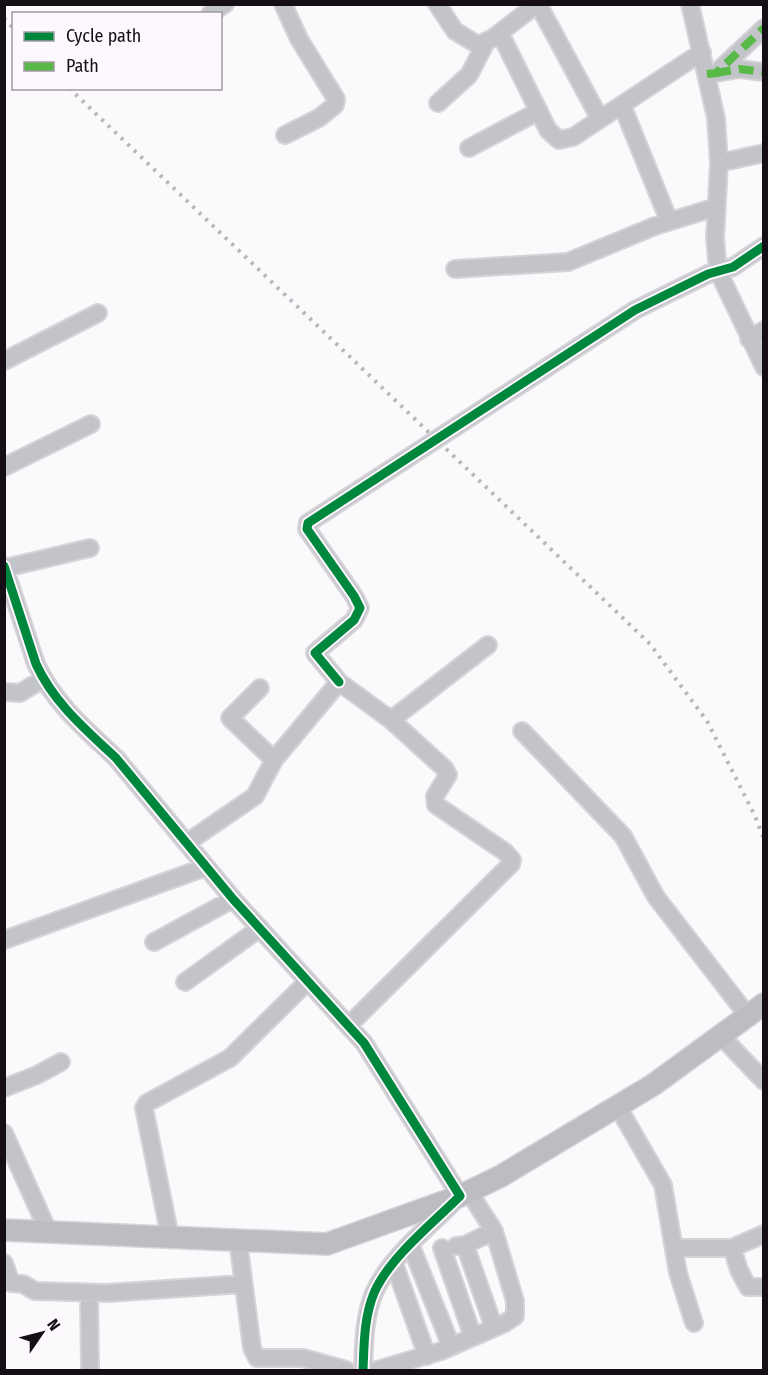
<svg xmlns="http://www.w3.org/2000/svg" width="768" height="1375" viewBox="0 0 768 1375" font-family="'Fira Sans Condensed',sans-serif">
	<rect width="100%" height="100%" fill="#fcf9fc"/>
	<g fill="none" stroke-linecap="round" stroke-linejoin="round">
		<g stroke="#d6d4d7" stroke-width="20">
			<path id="minor" d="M283 4 299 39 336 99 335 105 319 118 285 135
				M437 4 455 31 478 45 493 38 537 4
				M538 4 600 119
				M690 4 716 118 719 163 715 238 718 271 764 367
				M210 14 225 4
				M500 33 548 130 559 140 573 137 702 52
				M716 73 740 69 764 72
				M707 74 716 73 764 28
				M438 103 469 75 485 44
				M622 105 669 221
				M469 148 539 111
				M719 163 764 153
				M455 269 568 262 655 226 716 207
				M749 339 764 330
				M4 361 98 313
				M4 467 91 424
				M4 566 36 664C54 703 85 729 116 758L233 899 364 1043 460 1196C433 1223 389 1258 374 1293 364 1317 364 1345 363 1370
				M5 568 90 548
				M339 682 315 653 354 620 360 608 354 596 307 529 308 523 635 310 708 274 733 267 764 246
				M260 688 230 718 274 760
				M4 692 20 693 43 679
				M391 720 488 645
				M522 731 623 836 656 897 748 1016
				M188 842 255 796 274 760 339 682 391 720 445 769 448 775 435 796 436 805 505 852 512 860 511 864 349 1025
				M4 940 206 867
				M154 942 233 899
				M185 982 260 928
				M721 1036 764 1081
				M4 1088 37 1075 61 1062
				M618 1107 663 1185 678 1273 694 1323
				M4 1133 48 1231
				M170 1237 144 1108 147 1103 230 1058 308 981
				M238 1240 252 1348 257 1358H303L346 1370
				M465 1245 494 1328
				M411 1246 451 1346
				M456 1246 465 1245 494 1231
				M442 1248 473 1337
				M674 1248H732L739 1270 748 1287H764
				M732 1248 764 1234
				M4 1263 11 1283 23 1284 35 1291 107 1293 243 1284
				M394 1263 427 1356
				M89 1293 90 1368
				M377 1370 441 1351 505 1323 515 1316V1301L494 1231 469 1192"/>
		</g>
		<g stroke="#d6d4d7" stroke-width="24">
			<path id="major" d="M4 1230 327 1244 460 1196 501 1176 653 1085 764 1004"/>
		</g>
		<use href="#minor" stroke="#c2c4c9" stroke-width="16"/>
		<use href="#major" stroke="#bbbdc2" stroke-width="21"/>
		<path stroke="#b8b8bb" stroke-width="4" stroke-dasharray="3 6" stroke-linecap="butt" d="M4 18 14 29
			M69 88 650 644 707 721 755 816 764 839"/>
		<path stroke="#58b947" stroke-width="8" stroke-dasharray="15 8" stroke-linecap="butt" d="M716 73 740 69 764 72
			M707 74 716 73 764 28"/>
		<g stroke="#fdf8fd" stroke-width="13">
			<path id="cycleway" d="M4 566 36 664C54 703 85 729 116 758L233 899 364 1043 460 1196C433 1223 389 1258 374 1293 364 1317 364 1345 363 1370
				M339 682 315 653 354 620 360 608 354 596 307 529 308 523 635 310 708 274 733 267 764 246"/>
		</g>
		<use href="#cycleway" stroke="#00873e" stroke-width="9"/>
	</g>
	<rect width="768" height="1375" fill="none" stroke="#160e17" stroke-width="12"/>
	<rect x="12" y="12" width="210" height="78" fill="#fdf8fd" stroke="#a19aa1" stroke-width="1.5"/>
	<rect x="24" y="32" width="30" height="9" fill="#00873e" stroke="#a19aa1" stroke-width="1.5"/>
	<text x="66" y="42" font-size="18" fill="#160e17">Cycle path</text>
	<rect x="24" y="62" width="30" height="9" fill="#58b947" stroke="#a19aa1" stroke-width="1.5"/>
	<text x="66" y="72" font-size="18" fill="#160e17">Path</text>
	<g transform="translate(42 1333) rotate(55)" stroke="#fdf8fd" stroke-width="4.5" paint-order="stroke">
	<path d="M0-4.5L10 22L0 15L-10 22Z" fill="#160e17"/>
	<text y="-9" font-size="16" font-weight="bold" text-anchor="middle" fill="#160e17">N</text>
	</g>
</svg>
